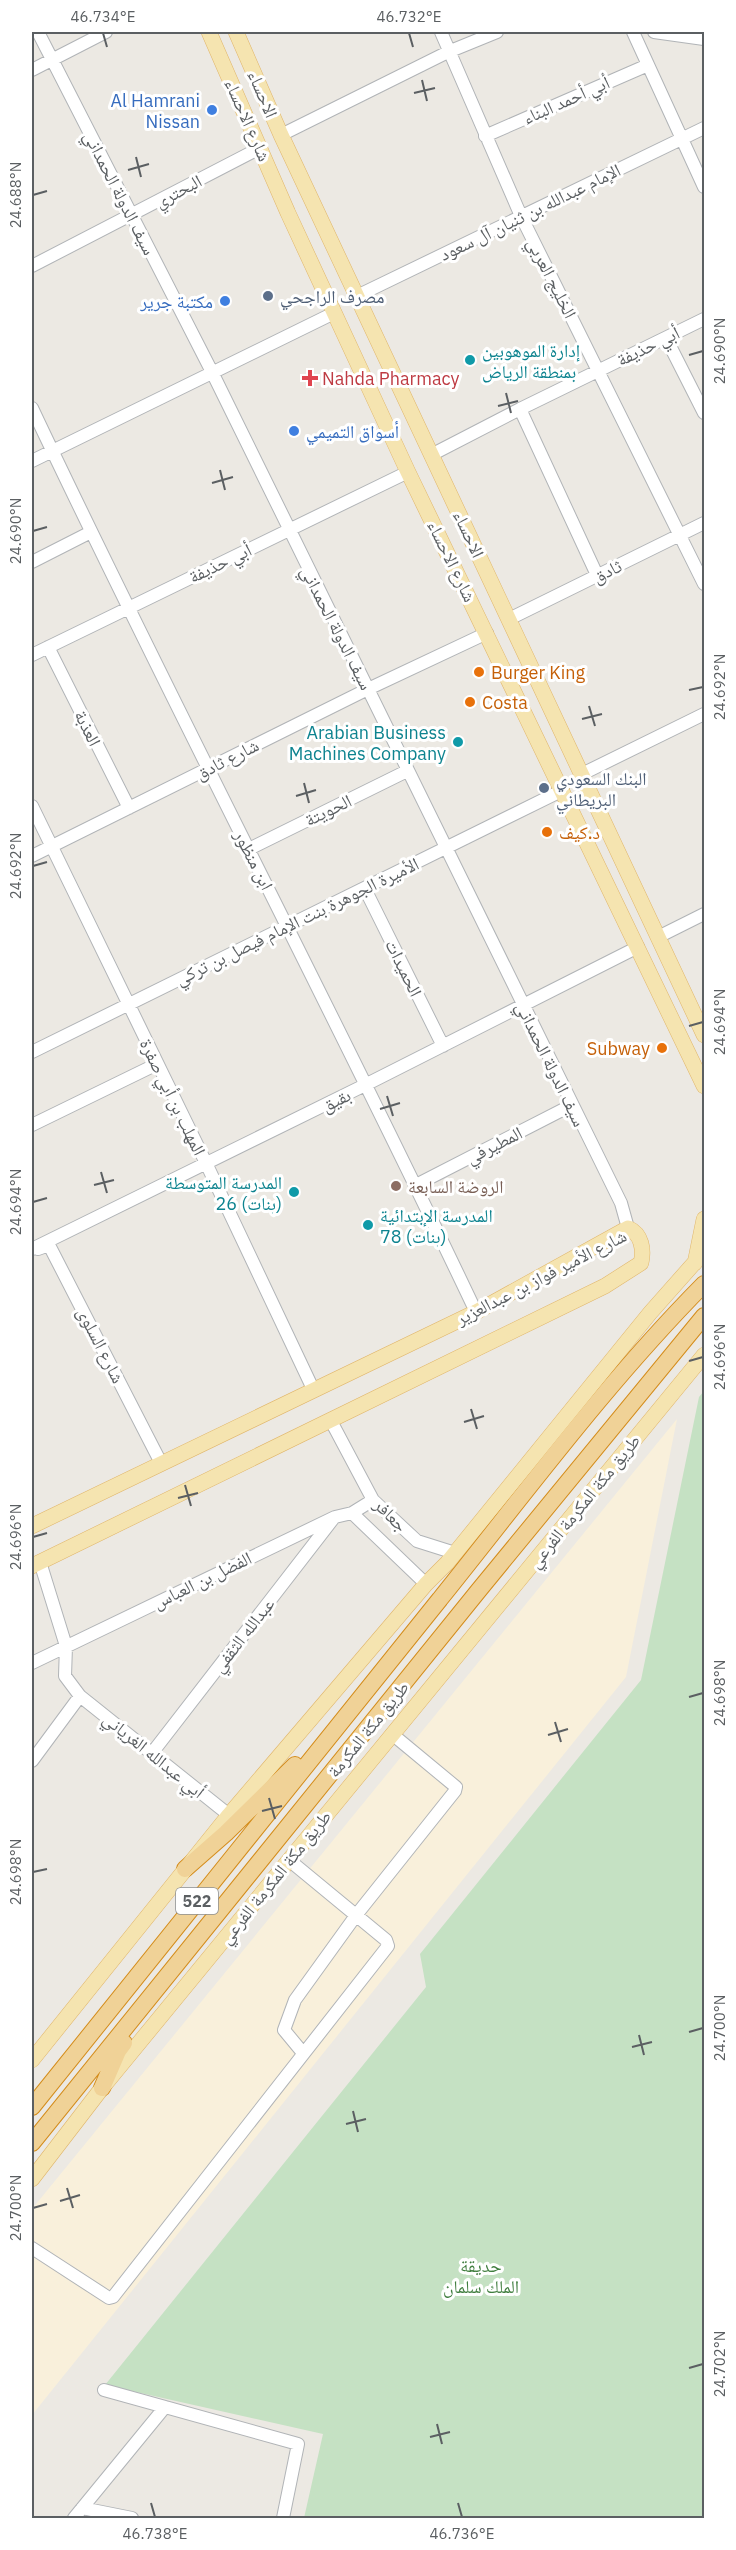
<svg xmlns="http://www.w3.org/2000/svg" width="736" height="2550" viewBox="0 0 736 2550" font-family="'IBM Plex Sans','Noto Naskh Arabic',sans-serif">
	<rect width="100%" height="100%" fill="#ece9e3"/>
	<path fill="#f9f0db" d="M677 1419 626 1677 32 2415V2209Z"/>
	<path fill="#c5e1c3" d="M704 1391V2518H304L323 2434 105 2385 426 1987 420 1954 641 1680 699 1397Z"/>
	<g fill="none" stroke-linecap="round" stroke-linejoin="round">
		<g stroke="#b1b4b7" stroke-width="14">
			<path id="minor" d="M38 32 212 372 621 1203 628 1228
				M441 32 521 216 704 584
				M633 32 704 187
				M654 32 704 39
				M32 70 106 32
				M281 135 448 52 497 32
				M485 136 648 65
				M32 266 260 148
				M357 296 704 128
				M666 338 704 413
				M32 408C175 711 332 1008 476 1312
				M520 409 597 575
				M431 455 520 409 704 319
				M32 461 334 313
				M32 562 91 532
				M509 619 704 523
				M48 647 129 808
				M32 655 408 472
				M582 774 704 714
				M32 806 206 1163 313 1389
				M249 849 407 771
				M32 856 368 689 487 633
				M365 889 443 1046
				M658 937 704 914
				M32 1052 563 790
				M32 1125 157 1064
				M416 1185 572 1105
				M32 1249 365 1085 638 947
				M38 1249 49 1245 161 1463
				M331 1421 373 1500 417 1541 455 1553
				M352 1513 426 1584
				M40 1562 66 1646 65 1676 80 1696 229 1815
				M32 1663 335 1517 352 1513 373 1500
				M152 1753 333 1519
				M32 1761 80 1696
				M303 2053 284 2030 295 2000 357 1914 455 1791 456 1787 392 1734
				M32 2248 109 2298 113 2297 388 1946 386 1940 289 1860
				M104 2390 298 2444 283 2518
				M82 2508 132 2518
				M74 2518 165 2407"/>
		</g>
		<g stroke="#e0b569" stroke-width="16">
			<path id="major" d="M209 32 288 213 408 472 704 1086
				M236 32 281 135 704 1035
				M695 1263 704 1219
				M32 1526 476 1312 628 1228C642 1234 644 1250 641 1263L605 1286 32 1566
				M32 2060 229 1815 426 1584 447 1563 650 1313 704 1252
				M32 2179 102 2088 704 1355"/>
		</g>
		<g stroke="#d48c1b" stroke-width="18">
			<path id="highway" d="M185 1869 226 1833 295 1765
				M102 2088 118 2051 124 2043
				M32 2107C168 1937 304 1768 440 1599 526 1492 607 1382 704 1284
				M32 2143 479 1590 704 1316"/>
		</g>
		<use href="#minor" stroke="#fff" stroke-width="12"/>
		<use href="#major" stroke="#f5e4b0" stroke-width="15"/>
		<use href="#highway" stroke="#f0d297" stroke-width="16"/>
	</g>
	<path fill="none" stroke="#5b5f62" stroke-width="2" d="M103 33 107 47M409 33 413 47M422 80 427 101M414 93 435 88M136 157 141 177M128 170 149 164M33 195 47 191M689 355 703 351M506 393 511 413M498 406 518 401M220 470 225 490M212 483 233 477M33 531 47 527M689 690 703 687M589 706 595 726M582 719 602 714M304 783 309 803M296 796 316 790M33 866 47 862M689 1026 703 1022M387 1096 393 1116M380 1109 400 1103M101 1172 107 1193M94 1185 114 1180M33 1202 47 1198M689 1361 703 1357M471 1409 477 1429M464 1422 484 1416M185 1485 191 1506M178 1498 198 1493M33 1537 47 1533M689 1697 703 1693M555 1722 561 1742M548 1735 568 1729M269 1798 275 1819M262 1811 282 1806M33 1872 47 1869M689 2032 703 2028M639 2035 644 2055M632 2047 652 2042M353 2111 358 2132M346 2124 366 2119M67 2188 73 2208M60 2201 80 2195M33 2208 47 2204M689 2368 703 2364M437 2424 442 2444M430 2437 450 2432M151 2503 155 2517M458 2503 462 2517"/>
	<g fill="#3f7fe0" stroke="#fff" stroke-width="2">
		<circle cx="212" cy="110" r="6"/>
		<circle cx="225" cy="301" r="6"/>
		<circle cx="294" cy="431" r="6"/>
	</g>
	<g fill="#5c6f8a" stroke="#fff" stroke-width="2">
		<circle cx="268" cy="296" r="6"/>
		<circle cx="544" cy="788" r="6"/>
	</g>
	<g fill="#0f9aa8" stroke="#fff" stroke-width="2">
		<circle cx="470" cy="360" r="6"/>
		<circle cx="458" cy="742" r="6"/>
		<circle cx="294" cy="1192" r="6"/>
		<circle cx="368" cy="1225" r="6"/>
	</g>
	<path fill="#e0444e" stroke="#fff" stroke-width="2" d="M307 369h6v6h6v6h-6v6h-6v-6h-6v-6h6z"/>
	<g fill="#e8710a" stroke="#fff" stroke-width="2">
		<circle cx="479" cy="672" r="6"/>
		<circle cx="470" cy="702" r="6"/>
		<circle cx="547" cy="832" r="6"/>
		<circle cx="662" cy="1048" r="6"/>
	</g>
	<circle fill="#8d6e63" stroke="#fff" stroke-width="2" cx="396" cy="1186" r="6"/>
	<g text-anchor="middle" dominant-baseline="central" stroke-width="6" stroke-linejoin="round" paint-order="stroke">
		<rect fill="#fff" stroke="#8c8f91" stroke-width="1.5" x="176" y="1888" width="42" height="26" rx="4.5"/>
		<g font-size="16" font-weight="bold" fill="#5b5f62">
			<text x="197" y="1901">522</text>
		</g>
		<g font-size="18" fill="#5b5f62" stroke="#fff">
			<text transform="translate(263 94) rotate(67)">الاحساء</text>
			<text transform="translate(566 100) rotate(-24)">أبي أحمد البناء</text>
			<text transform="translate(248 120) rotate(66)">شارع الاحساء</text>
			<text transform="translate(178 191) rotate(-28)">البحتري</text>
			<text transform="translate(120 193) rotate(63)">سيف الدولة الحمداني</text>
			<text transform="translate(530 212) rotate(-26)">الإمام عبدالله بن ثنيان آل سعود</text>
			<text transform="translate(552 278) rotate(63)">الخليج العربي</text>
			<text transform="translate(648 346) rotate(-26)">أبي حذيفة</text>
			<text transform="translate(469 534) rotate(65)">الاحساء</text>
			<text transform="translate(452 561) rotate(64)">شارع الاحساء</text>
			<text transform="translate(220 563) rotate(-26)">أبي حذيفة</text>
			<text transform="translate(607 571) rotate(-26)">ثادق</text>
			<text transform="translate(337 628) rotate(63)">سيف الدولة الحمداني</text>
			<text transform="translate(88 728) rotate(64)">العذبة</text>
			<text transform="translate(227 759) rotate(-27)">شارع ثادق</text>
			<text transform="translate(328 810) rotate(-26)">الحويتة</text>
			<text transform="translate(254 860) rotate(63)">ابن منظور</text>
			<text transform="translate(297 921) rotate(-26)">الأميرة الجوهرة بنت الإمام فيصل بن تركي</text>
			<text transform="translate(404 968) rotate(64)">الحميدات</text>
			<text transform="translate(551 1064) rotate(64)">سيف الدولة الحمداني</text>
			<text transform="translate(173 1097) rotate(64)">المهلب بن أبي صفرة</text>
			<text transform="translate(336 1100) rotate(-26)">بقيق</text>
			<text transform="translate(494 1145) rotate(-27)">المطيرفي</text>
			<text transform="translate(541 1277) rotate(-27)">شارع الأمير فواز بن عبدالعزير</text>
			<text transform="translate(101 1345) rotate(63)">شارع السلوى</text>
			<text transform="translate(584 1501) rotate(-51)">طريق مكة المكرمة الفرعي</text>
			<text transform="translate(391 1515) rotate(45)">جعافر</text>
			<text transform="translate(202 1580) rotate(-26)">الفضل بن العباس</text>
			<text transform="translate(243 1635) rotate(-52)">عبدالله الثقفي</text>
			<text transform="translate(368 1729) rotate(-51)">طريق مكة المكرمة</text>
			<text transform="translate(154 1755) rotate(39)">أبي عبدالله الغرياني</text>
			<text transform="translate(275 1877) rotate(-51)">طريق مكة المكرمة الفرعي</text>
		</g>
		<g font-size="18" fill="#366cbe" stroke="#fff" text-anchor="end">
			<text x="200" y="100">Al Hamrani<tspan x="200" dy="21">Nissan</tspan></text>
			<text x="213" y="301">مكتبة جرير</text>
			<text x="306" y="431" text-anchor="start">أسواق التميمي</text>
		</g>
		<g font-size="18" fill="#4e5e75" stroke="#fff" text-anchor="start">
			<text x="280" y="296">مصرف الراجحي</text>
			<text x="556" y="778">البنك السعودي<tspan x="556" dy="21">البريطاني</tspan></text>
		</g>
		<g font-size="18" fill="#0d838f" stroke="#fff" text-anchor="start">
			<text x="482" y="350">إدارة الموهوبين<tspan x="482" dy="21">بمنطقة الرياض</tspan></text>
			<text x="446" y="732" text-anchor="end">Arabian Business<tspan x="446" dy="21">Machines Company</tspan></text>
			<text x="282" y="1182" text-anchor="end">المدرسة المتوسطة<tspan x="282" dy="21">26 (بنات)</tspan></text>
			<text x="380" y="1215">المدرسة الإبتدائية<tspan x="380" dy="21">78 (بنات)</tspan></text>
		</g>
		<g font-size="18" fill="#be3a42" stroke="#fff" text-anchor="start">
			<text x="322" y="378">Nahda Pharmacy</text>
		</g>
		<g font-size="18" fill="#c56008" stroke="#fff" text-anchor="start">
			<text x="491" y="672">Burger King</text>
			<text x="482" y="702">Costa</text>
			<text x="559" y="832">د.كيف</text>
			<text x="650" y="1048" text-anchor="end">Subway</text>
		</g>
		<g font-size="18" fill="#785e54" stroke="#fff" text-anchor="start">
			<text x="408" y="1186">الروضة السابعة</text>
		</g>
		<g font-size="18" fill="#407e3f" stroke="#fff">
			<text x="481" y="2265">حديقة<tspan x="481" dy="21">الملك سلمان</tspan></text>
		</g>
	</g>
	<rect width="736" height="2550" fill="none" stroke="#ffffff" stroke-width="66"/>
	<rect x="33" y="33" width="670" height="2484" fill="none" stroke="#5b5f62" stroke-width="2"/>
	<g font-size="15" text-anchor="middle" fill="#5b5f62">
		<text x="103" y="22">46.734°E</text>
		<text x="409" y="22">46.732°E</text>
		<text transform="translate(16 195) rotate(-90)" y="5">24.688°N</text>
		<text transform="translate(720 351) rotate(-90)" y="5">24.690°N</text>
		<text transform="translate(16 531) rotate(-90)" y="5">24.690°N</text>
		<text transform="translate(720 687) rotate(-90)" y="5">24.692°N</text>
		<text transform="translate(16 866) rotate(-90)" y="5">24.692°N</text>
		<text transform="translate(720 1022) rotate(-90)" y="5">24.694°N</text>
		<text transform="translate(16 1202) rotate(-90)" y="5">24.694°N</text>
		<text transform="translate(720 1357) rotate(-90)" y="5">24.696°N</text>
		<text transform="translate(16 1537) rotate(-90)" y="5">24.696°N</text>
		<text transform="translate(720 1693) rotate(-90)" y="5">24.698°N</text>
		<text transform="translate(16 1872) rotate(-90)" y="5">24.698°N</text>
		<text transform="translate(720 2028) rotate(-90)" y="5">24.700°N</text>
		<text transform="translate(16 2208) rotate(-90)" y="5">24.700°N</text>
		<text transform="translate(720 2364) rotate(-90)" y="5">24.702°N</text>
		<text x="155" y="2539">46.738°E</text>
		<text x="462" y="2539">46.736°E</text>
	</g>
</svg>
